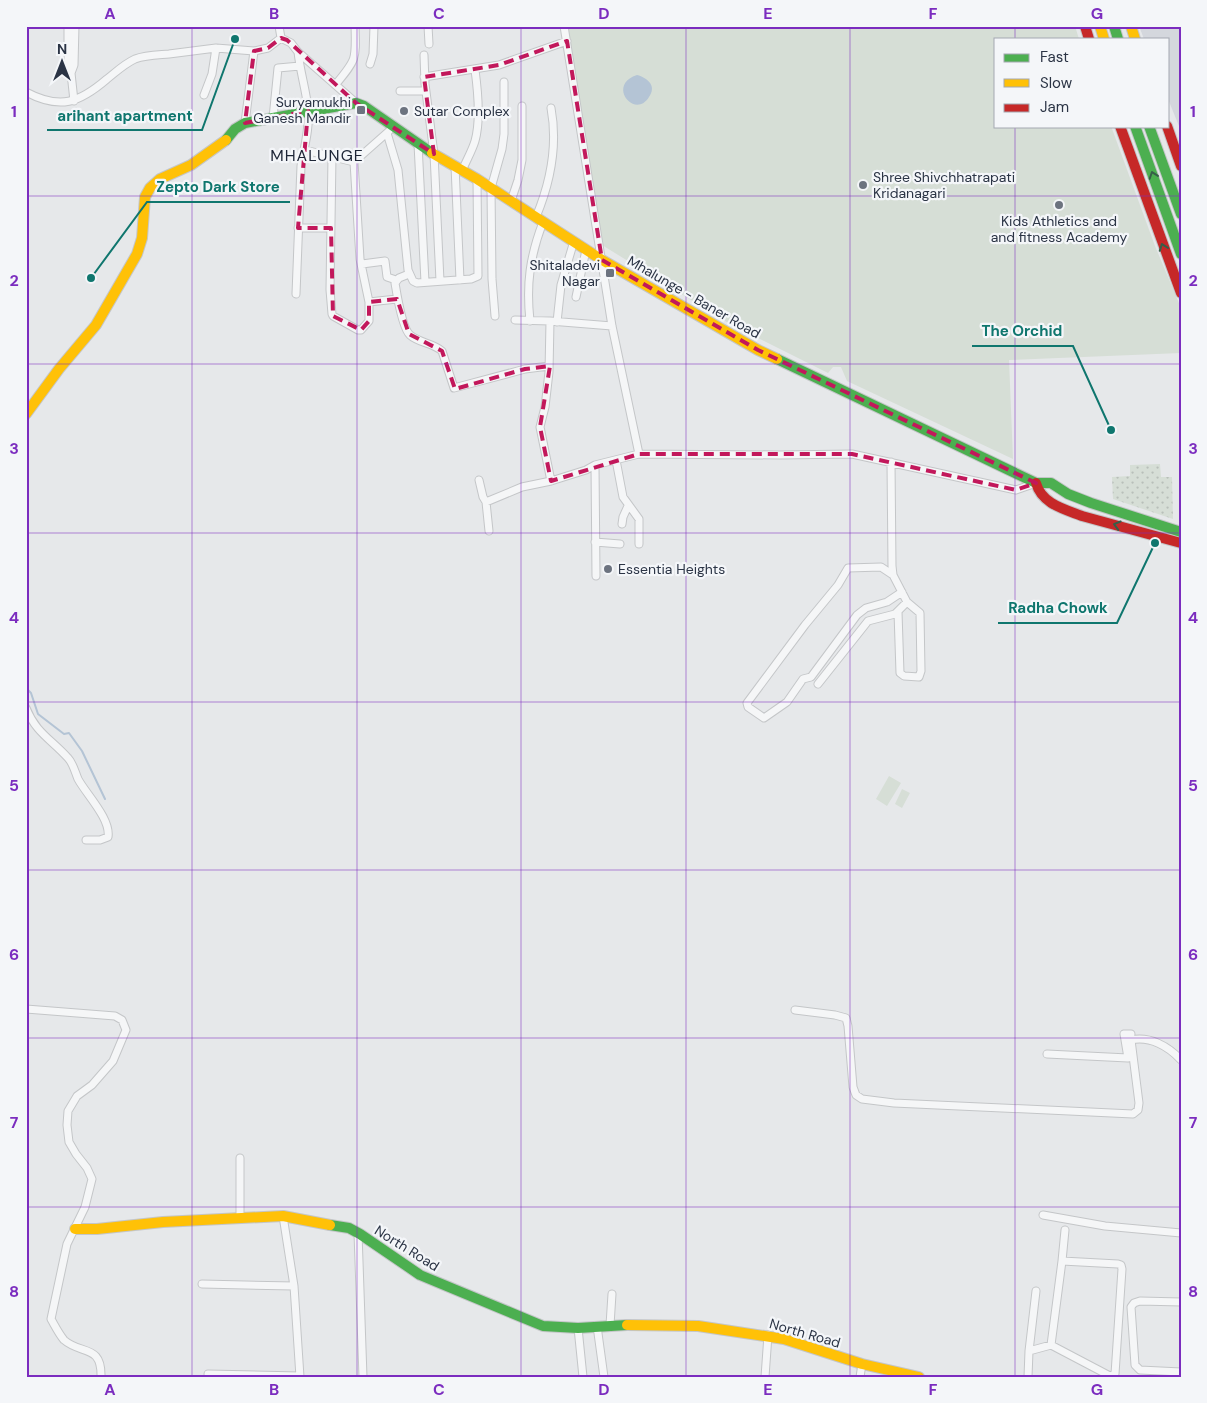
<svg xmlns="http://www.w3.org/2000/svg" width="1207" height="1403" viewBox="0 0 1207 1403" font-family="'DM Sans',sans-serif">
	<defs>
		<pattern id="grass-dots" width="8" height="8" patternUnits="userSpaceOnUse" patternTransform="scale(1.25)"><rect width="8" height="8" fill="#d6ded6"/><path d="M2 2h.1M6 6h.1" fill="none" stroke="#b8bfb9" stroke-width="1.8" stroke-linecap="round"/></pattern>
	</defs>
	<rect width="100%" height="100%" fill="#e6e8ea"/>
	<path fill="#d4d7dd" d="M1139 26H1181V131L1168 99V39H1144Z"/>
	<path fill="url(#grass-dots)" d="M1160 464 1161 477H1172L1173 519 1113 499 1112 477 1130 476V465Z"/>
	<path fill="#d6ded6" d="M565 26H1075L1079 39H996V126H1111L1155 246 1181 308V353L1009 360 1013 459 847 381 841 367H833L828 373 730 324 602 245 573 59Z
		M889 776 901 783 887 806 876 799Z
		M902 789 910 793 902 808 895 804Z"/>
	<path fill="#b4c4d5" d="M637 75C648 78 657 86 649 97 635 120 606 85 637 75Z"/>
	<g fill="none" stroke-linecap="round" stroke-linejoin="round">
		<path stroke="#b4c4d5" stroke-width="2" d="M26 688 31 693 38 714 64 734 69 733 82 751 105 799"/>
		<g stroke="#c4c6c8" stroke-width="9">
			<path id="street" d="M68 26V65L71 73 74 101
				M279 26 281 38
				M428 26 429 44
				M564 26 612 326 639 454 780 455 852 454 1016 490 1036 483
				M281 38 291 43 298 52 356 103
				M216 48 254 51
				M424 55 425 84 434 154 440 281
				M370 64 373 54 374 26
				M71 73 74 65 75 26
				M424 77 499 65 567 41
				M336 84C357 59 356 59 355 26
				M400 91H425
				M26 92C60 110 79 103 107 79 116 72 124 64 135 59 146 55 158 55 169 54 185 52 200 50 216 48L212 74 204 95
				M273 118 278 68 300 66
				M245 123 254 51 268 48 281 38
				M387 133 398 170 408 270 413 281 417 283 471 279 478 276 477 179
				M418 144 425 282
				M305 150 354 162 360 259 369 302
				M332 156 330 290 332 314 333 316 358 330H361L369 321V302L397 299
				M354 162 389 131
				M455 166 460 280
				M462 171C466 161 472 151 475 141 481 120 478 92 475 70
				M511 201 518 180 522 160V106
				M536 217C551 181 558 146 551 108
				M298 228H331
				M362 264 385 261 387 277 396 280
				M409 274 399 278 395 283C397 295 402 328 410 335 419 343 433 343 442 351L454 388 525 369 549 366
				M296 294 301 166C304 148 310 128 308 109 306 90 300 71 298 52
				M576 297 586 250
				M495 316 492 279 491 188 502 149 504 134V82
				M515 320 550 321
				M530 321C526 284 530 256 543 222
				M557 322 561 285 574 241
				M616 460 623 497 639 519V544
				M891 462 892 566 893 575 907 602 920 613 921 671 919 677 904 676 900 673 898 612
				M595 465 586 470 551 481 540 427 545 407 549 372 550 321 612 326
				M479 480 483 497 486 502 522 487 551 481
				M486 502 489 531
				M622 524 623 517 628 506
				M595 542 620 544
				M893 575 881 567 848 568 838 585 805 625 747 703 748 707 764 718 787 702 803 679 811 677 857 615 866 608 887 602 902 592
				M596 576 595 465 639 454
				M818 684 868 621 895 614 907 602
				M26 708C36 733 51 739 68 758 73 763 75 772 78 779 86 794 111 819 108 837L100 840H86
				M26 1009 115 1016 122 1020 126 1030 113 1061 92 1085 77 1096 68 1111 67 1125 69 1142 76 1154 87 1168 92 1179 85 1207 67 1244 51 1319C55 1326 59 1334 64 1340 81 1355 102 1344 101 1377
				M795 1010 835 1015 846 1018 848 1026 853 1087 856 1095 862 1099 894 1103 1133 1114 1138 1110 1139 1103 1131 1040C1150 1036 1168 1046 1181 1060
				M1047 1054 1128 1058 1124 1034H1131
				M240 1158V1219
				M1043 1215 1105 1226 1181 1233
				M283 1216 294 1286 300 1377
				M358 1233 363 1377
				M202 1284 294 1286
				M1181 1302 1140 1301 1134 1303 1131 1307 1135 1365 1140 1370 1181 1372
				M610 1325 612 1294
				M597 1326 604 1377
				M578 1328 583 1377
				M1051 1345 1110 1376 1115 1374 1122 1269 1121 1265 1118 1264 1062 1261 1065 1230
				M1029 1351 1036 1291
				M208 1374 300 1376
				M765 1377 768 1335
				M860 1377 862 1364
				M1028 1377 1029 1351 1051 1345 1062 1261"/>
		</g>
		<g stroke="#c4c6c8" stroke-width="12">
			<path id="fast" d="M1114 26 1118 39
				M1135 126 1181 254
				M1149 126 1181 214
				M226 140 235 129 245 123 356 103 364 106 432 153
				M777 359 1036 483H1051L1068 494 1091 503 1181 532
				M330 1225 349 1228 360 1234 420 1275 543 1326 578 1328 627 1325"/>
		</g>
		<g stroke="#c4c6c8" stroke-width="12">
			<path id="slow" d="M1100 26 1104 39
				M1131 26 1135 39
				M432 153 477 179 602 260 758 350 777 359
				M26 414 59 369 96 325 137 254 142 238 145 197 150 188 160 179 191 165 226 140
				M75 1229H97L163 1222 283 1216 330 1225
				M627 1325 698 1326 784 1339 862 1364 919 1377"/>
		</g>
		<g stroke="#c4c6c8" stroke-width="12">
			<path id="jam" d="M1085 26 1089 39
				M1120 126 1181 293
				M1167 126 1181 166
				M1036 483C1042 504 1064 509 1082 516L1181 543"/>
		</g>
		<use href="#street" stroke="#f5f6f7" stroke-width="7"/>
		<use href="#fast" stroke="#4caf50" stroke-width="10"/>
		<use href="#slow" stroke="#ffc107" stroke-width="10"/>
		<use href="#jam" stroke="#c62828" stroke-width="10"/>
	</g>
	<defs><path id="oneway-chevron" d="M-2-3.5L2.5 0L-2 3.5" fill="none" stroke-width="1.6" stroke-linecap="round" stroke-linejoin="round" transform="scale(1.25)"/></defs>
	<g stroke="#375f49">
		<use href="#oneway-chevron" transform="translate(1153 175) rotate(-109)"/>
		<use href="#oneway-chevron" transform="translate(1163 247) rotate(-110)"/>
		<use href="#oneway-chevron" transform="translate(1117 525) rotate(-164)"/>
	</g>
	<path fill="none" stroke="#c2185b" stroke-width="4" stroke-dasharray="10 6" stroke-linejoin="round" d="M281 38 287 40 356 103 434 154 424 77 499 65 567 41 602 260 758 350 1036 483 1016 490 852 454H639L551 481 540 427 550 366 525 369 455 389 442 351 409 334 397 299 369 302V321L361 330 333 316 331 228H298L308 111 245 123 254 51 268 48Z"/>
	<path fill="none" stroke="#7b2cbf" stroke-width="1" stroke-opacity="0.55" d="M192 26V1377M357 26V1377M521 26V1377M686 26V1377M850 26V1377M1015 26V39M1015 126V1377M26 196H1181M26 364H1181M26 533H1181M26 702H1181M26 870H1181M26 1038H1181M26 1207H1181"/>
	<g fill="#6c737f" stroke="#f4f6f9" stroke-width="2">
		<rect x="356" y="105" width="10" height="10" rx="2.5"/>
		<circle cx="404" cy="111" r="5"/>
		<circle cx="863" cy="185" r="5"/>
		<circle cx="1059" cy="205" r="5"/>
		<rect x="605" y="268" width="10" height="10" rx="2.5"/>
		<circle cx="608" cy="569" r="5"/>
	</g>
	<g text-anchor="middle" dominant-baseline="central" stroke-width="4.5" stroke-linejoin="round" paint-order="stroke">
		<g font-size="14" fill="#2b3445" stroke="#f4f6f9" text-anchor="start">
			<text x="351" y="102" text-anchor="end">Suryamukhi<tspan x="351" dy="16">Ganesh Mandir</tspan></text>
			<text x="414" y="111">Sutar Complex</text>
			<text x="873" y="177">Shree Shivchhatrapati<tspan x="873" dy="16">Kridanagari</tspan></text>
			<text x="1059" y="221" text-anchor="middle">Kids Athletics and<tspan x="1059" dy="16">and fitness Academy</tspan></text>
			<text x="600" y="265" text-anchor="end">Shitaladevi<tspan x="600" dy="16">Nagar</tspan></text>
			<text x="618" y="569">Essentia Heights</text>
		</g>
		<g font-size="14" fill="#2b3445" stroke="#f4f6f9">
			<text transform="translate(694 297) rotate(30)">Mhalunge - Baner Road</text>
			<text transform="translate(407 1248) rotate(32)">North Road</text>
			<text transform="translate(805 1333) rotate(16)">North Road</text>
		</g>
		<g font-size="16" letter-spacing="1" fill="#1d2536" stroke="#f4f6f9">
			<text x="317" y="155">MHALUNGE</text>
		</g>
	</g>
	<path fill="none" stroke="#0f766e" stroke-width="2" d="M235 39L202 130H47M91 278L147 202H290M1111 430L1073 346H972M1155 543L1117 623H998"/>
	<g fill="#0f766e" stroke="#f4f6f9" stroke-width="2">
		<circle cx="235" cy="39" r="5"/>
		<circle cx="91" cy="278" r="5"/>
		<circle cx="1111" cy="430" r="5"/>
		<circle cx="1155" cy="543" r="5"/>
	</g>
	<g font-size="15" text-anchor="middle" font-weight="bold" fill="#0f766e" stroke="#f4f6f9" stroke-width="4.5" stroke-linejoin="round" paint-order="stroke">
		<text x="125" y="121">arihant apartment</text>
		<text x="218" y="192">Zepto Dark Store</text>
		<text x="1022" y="336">The Orchid</text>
		<text x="1058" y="613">Radha Chowk</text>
	</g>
	<rect width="1207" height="1403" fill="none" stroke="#f4f6f9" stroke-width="55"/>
	<rect x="994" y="38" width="175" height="90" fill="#f4f6f9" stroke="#a4a8b1"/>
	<rect x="1004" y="54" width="25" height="8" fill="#4caf50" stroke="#a4a8b1"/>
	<text x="1040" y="62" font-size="15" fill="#2b3445">Fast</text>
	<rect x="1004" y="79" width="25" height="8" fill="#ffc107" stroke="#a4a8b1"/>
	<text x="1040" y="88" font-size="15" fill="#2b3445">Slow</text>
	<rect x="1004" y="104" width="25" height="8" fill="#c62828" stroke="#a4a8b1"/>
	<text x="1040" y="112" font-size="15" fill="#2b3445">Jam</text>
	<g transform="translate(62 62)" stroke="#f4f6f9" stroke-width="4" paint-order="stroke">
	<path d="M0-4L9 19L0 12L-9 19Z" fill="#2b3445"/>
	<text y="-8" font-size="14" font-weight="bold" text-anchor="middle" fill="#2b3445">N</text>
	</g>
	<rect x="28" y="28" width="1152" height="1348" fill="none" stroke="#7b2cbf" stroke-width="2"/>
	<g font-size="16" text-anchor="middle" font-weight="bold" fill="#7b2cbf">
		<text x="110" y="19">A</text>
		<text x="274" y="19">B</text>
		<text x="439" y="19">C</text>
		<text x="604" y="19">D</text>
		<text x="768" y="19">E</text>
		<text x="933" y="19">F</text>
		<text x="1097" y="19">G</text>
		<text x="14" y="117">1</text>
		<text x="1193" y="117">1</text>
		<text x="14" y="286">2</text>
		<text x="1193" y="286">2</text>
		<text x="14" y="454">3</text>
		<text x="1193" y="454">3</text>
		<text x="14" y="623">4</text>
		<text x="1193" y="623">4</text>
		<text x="14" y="791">5</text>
		<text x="1193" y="791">5</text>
		<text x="14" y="960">6</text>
		<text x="1193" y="960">6</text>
		<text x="14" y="1128">7</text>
		<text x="1193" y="1128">7</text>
		<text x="14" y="1297">8</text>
		<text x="1193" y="1297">8</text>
		<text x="110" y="1395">A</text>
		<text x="274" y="1395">B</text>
		<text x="439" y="1395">C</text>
		<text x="604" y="1395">D</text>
		<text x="768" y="1395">E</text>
		<text x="933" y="1395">F</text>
		<text x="1097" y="1395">G</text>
	</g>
</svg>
